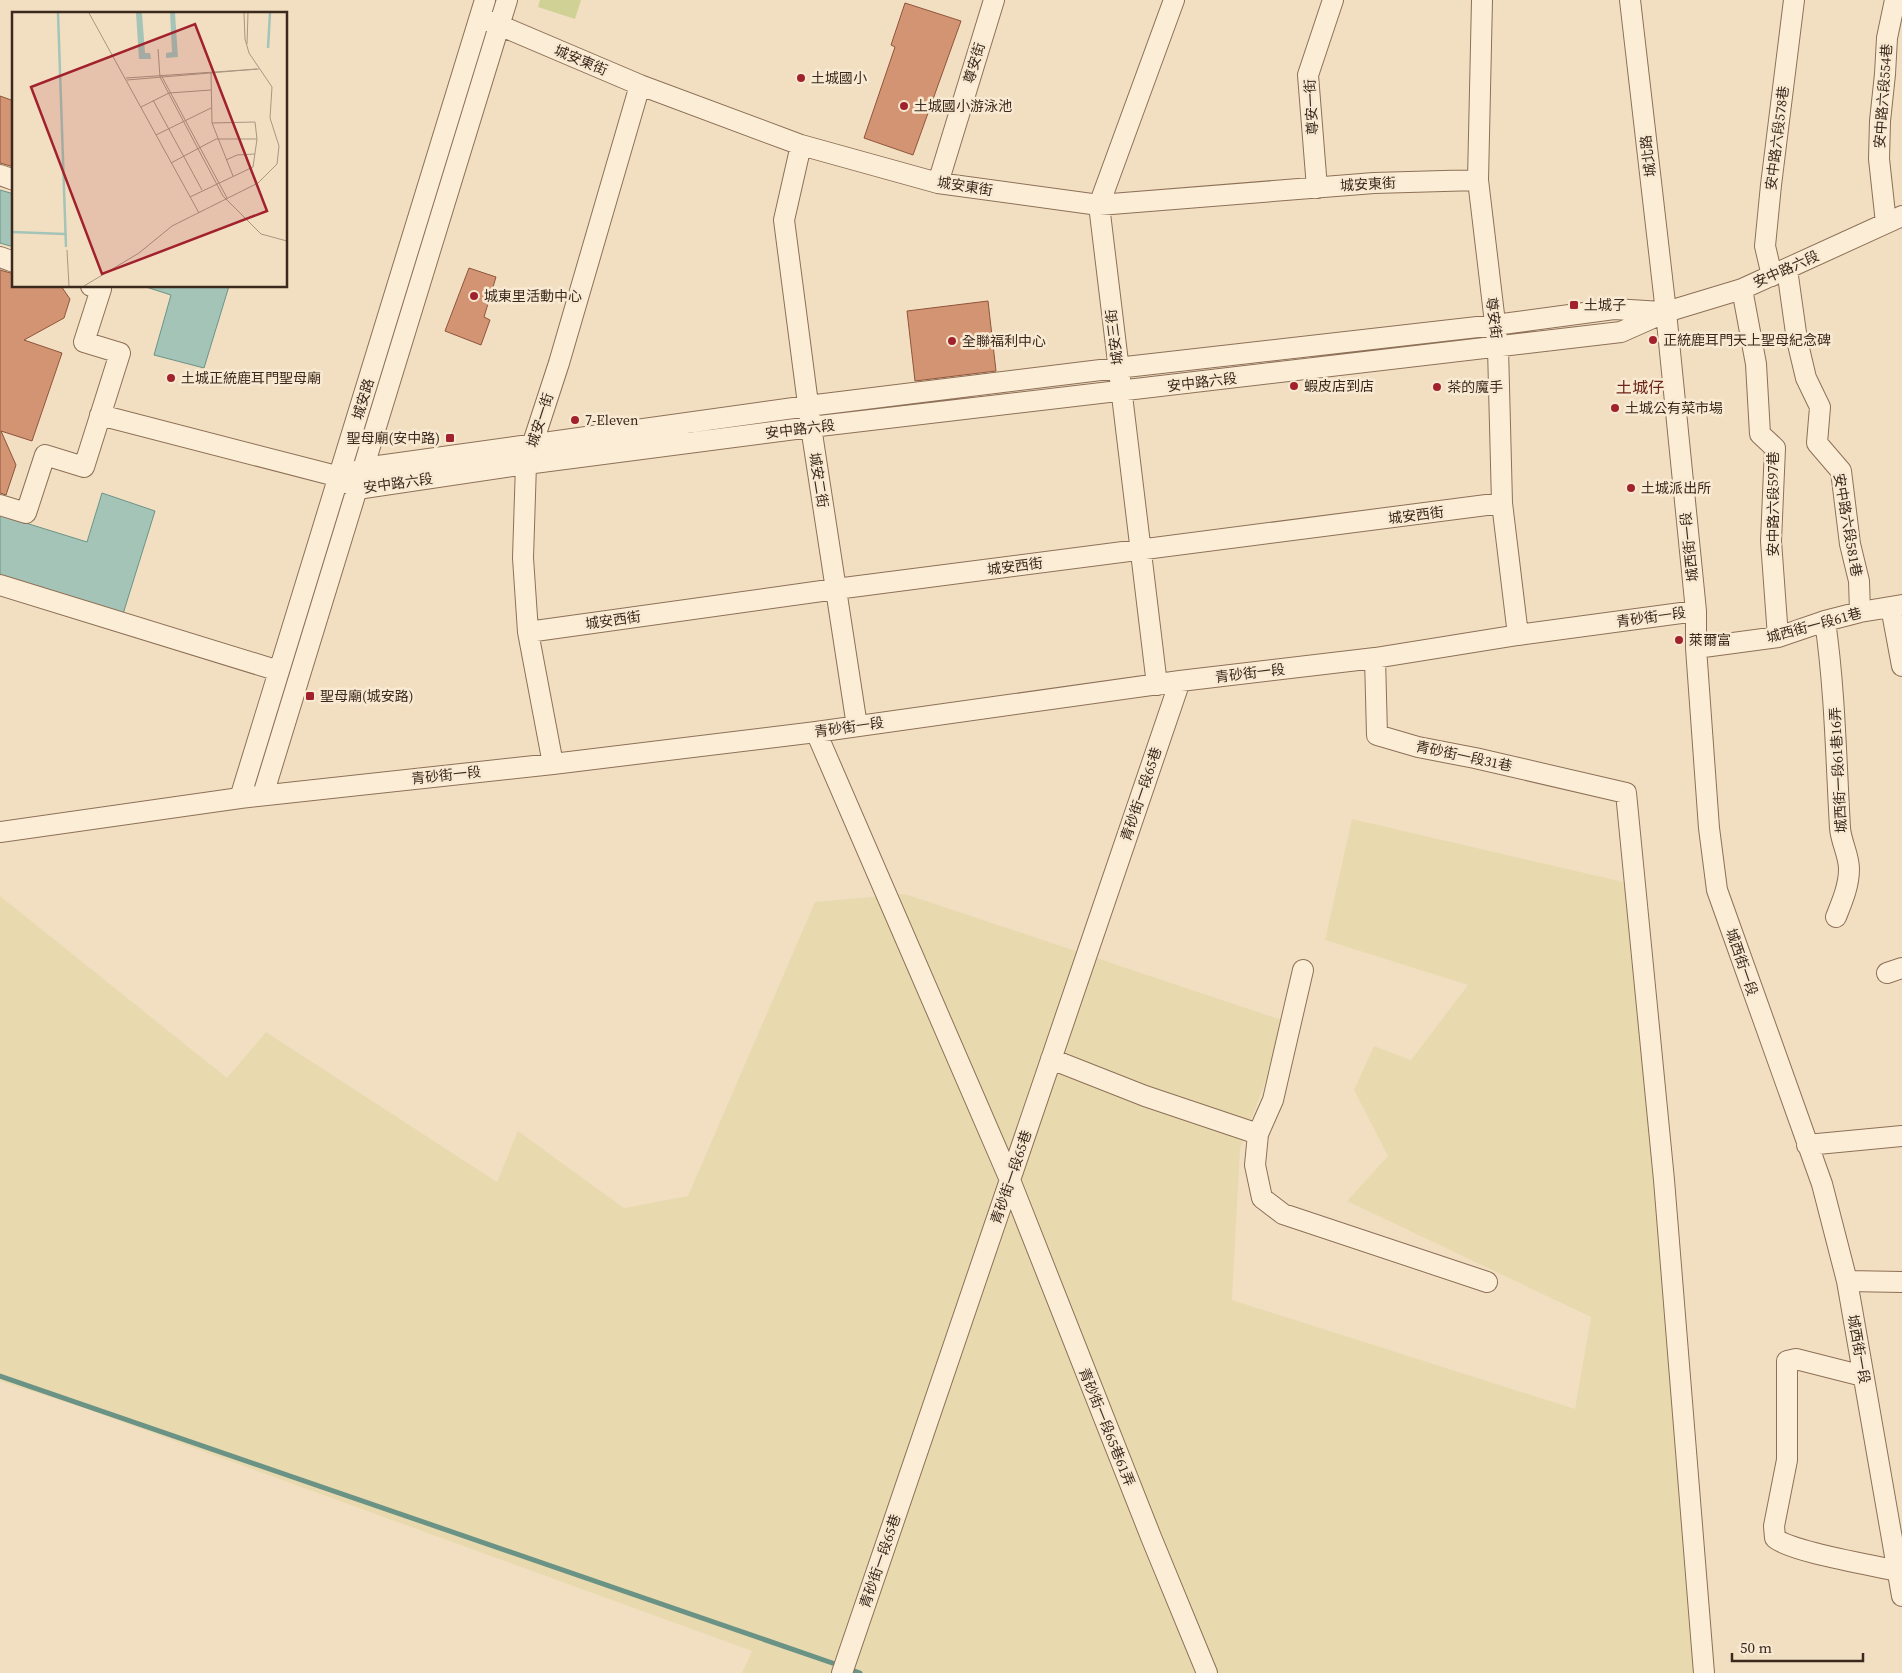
<svg xmlns="http://www.w3.org/2000/svg" width="1902" height="1673" viewBox="0 0 1902 1673" font-family="'Source Serif 4','Noto Sans TC',serif">
	<rect width="100%" height="100%" fill="#f2dfc2"/>
	<path fill="#e8daae" d="M1352 819 1632 884 1700 1673H742L752 1651 84 1408 0 1381V896L227 1078 266 1032 497 1182 518 1131 624 1208 688 1196 815 902 905 894 1288 1022 1240 1149 1232 1300 1575 1409 1591 1317 1347 1201 1388 1156 1354 1090 1374 1046 1411 1060 1468 985 1325 940Z"/>
	<path fill="#cfd195" d="M540 0H581L575 19 538 7Z"/>
	<path fill="#a5c4b8" stroke="#6a9386" d="M0 190 14 194V247L0 243Z
		M143 286H229L204 368 154 355 171 295Z
		M102 493 155 511 123 614 0 575V515L87 542Z"/>
	<g fill="none" stroke-linecap="round" stroke-linejoin="round">
		<path stroke="#6a9386" stroke-width="5" d="M0 1376 841 1666
			M849 1669 860 1673"/>
	</g>
	<path fill="#d39474" stroke="#8e553b" d="M905 3 961 21 913 155 864 138 895 47 891 45Z
		M0 96 14 101V167L0 163Z
		M469 268 496 277 484 317 490 320 481 345 445 331Z
		M0 270 14 274V286H61L70 299 64 318 24 340 62 353 32 441 1 431 16 465 6 495 0 493Z
		M988 301 996 371 915 381 907 311Z"/>
	<g fill="none" stroke-linecap="round" stroke-linejoin="round">
		<g stroke="#8d7057" stroke-width="22">
			<path id="minor" d="M1482 0 1478 180 1498 348 1502 503 1518 635
				M1630 0 1666 312 1696 611V648L1709 828 1717 890 1822 1184 1847 1281 1902 1596
				M480 17 640 85 801 145 938 183 1099 205 1374 183 1478 180
				M801 145 784 220 811 427 857 726
				M0 175 14 180
				M938 183 994 0
				M1317 188 1308 75 1333 0
				M1886 223 1879 159 1880 121 1885 74 1887 38 1895 0
				M0 257 14 262
				M1787 269 1797 340 1806 378 1820 407 1817 443 1841 471 1850 544 1859 581 1860 612
				M1772 276 1765 246 1771 185 1794 0
				M1742 289 1756 364 1760 434 1775 448 1771 541 1778 637
				M100 415 340 477 357 489 526 464 811 427 1621 332 1666 312 1742 289 1902 216
				M340 477 364 468 808 406 1117 368 1495 325 1614 309 1662 312
				M0 505 26 513 45 455 84 467 120 353 84 342 101 289 91 286
				M0 585 279 671
				M1891 607 1902 666
				M1825 621C1835 690 1836 759 1840 828 1841 842 1849 855 1849 869 1849 886 1842 902 1836 917
				M528 632 836 589 1502 503
				M1696 648 1778 637 1825 621 1860 612 1902 605
				M1375 658 1377 735 1418 747 1475 758 1626 793 1664 1180 1704 1673
				M1157 685 1099 205 1174 0
				M816 732 1010 1180 1151 1537 1207 1673
				M553 764 528 632 523 558 526 464 559 363 640 85
				M263 795 507 0
				M240 798 485 0
				M0 832 240 798 553 764 816 732 1180 681 1375 658 1518 635 1696 611
				M1303 970 1273 1100 1258 1134 1255 1165 1262 1198 1283 1214 1487 1282
				M1887 973 1902 968
				M1051 1059 1145 1096 1258 1134
				M1807 1145 1902 1136
				M1847 1281 1902 1282
				M1863 1376 1796 1359 1787 1361V1460L1774 1526 1775 1538C1791 1552 1872 1565 1898 1571
				M842 1673 1180 681"/>
		</g>
		<use href="#minor" stroke="#fcedd6" stroke-width="20"/>
	</g>
	<g fill="#a1222d" stroke="#f8ead2" stroke-width="2">
		<circle cx="801" cy="78" r="5"/>
		<circle cx="904" cy="106" r="5"/>
		<circle cx="474" cy="296" r="5"/>
		<rect x="1569" y="300" width="10" height="10" rx="2.5"/>
		<circle cx="1653" cy="340" r="5"/>
		<circle cx="952" cy="341" r="5"/>
		<circle cx="171" cy="378" r="5"/>
		<circle cx="1294" cy="386" r="5"/>
		<circle cx="1437" cy="387" r="5"/>
		<circle cx="1615" cy="408" r="5"/>
		<circle cx="575" cy="420" r="5"/>
		<rect x="445" y="433" width="10" height="10" rx="2.5"/>
		<circle cx="1631" cy="488" r="5"/>
		<circle cx="1679" cy="640" r="5"/>
		<rect x="305" y="691" width="10" height="10" rx="2.5"/>
	</g>
	<g text-anchor="middle" dominant-baseline="central" stroke-width="5" stroke-linejoin="round" paint-order="stroke">
		<g font-size="14" fill="#3c291d" stroke="#f8ead2">
			<text transform="translate(581 60) rotate(23)">城安東街</text>
			<text transform="translate(974 63) rotate(-73)">尊安街</text>
			<text transform="translate(1883 96) rotate(-86)">安中路六段554巷</text>
			<text transform="translate(1311 107) rotate(-93)">尊安一街</text>
			<text transform="translate(1777 138) rotate(-83)">安中路六段578巷</text>
			<text transform="translate(1648 156) rotate(-97)">城北路</text>
			<text transform="translate(1368 184) rotate(-3)">城安東街</text>
			<text transform="translate(965 186) rotate(9)">城安東街</text>
			<text transform="translate(1786 269) rotate(-24)">安中路六段</text>
			<text transform="translate(1494 318) rotate(83)">尊安街</text>
			<text transform="translate(1114 337) rotate(-97)">城安三街</text>
			<text transform="translate(1202 382) rotate(-7)">安中路六段</text>
			<text transform="translate(363 399) rotate(-73)">城安路</text>
			<text transform="translate(540 420) rotate(-72)">城安一街</text>
			<text transform="translate(800 429) rotate(-7)">安中路六段</text>
			<text transform="translate(819 480) rotate(81)">城安二街</text>
			<text transform="translate(398 483) rotate(-8)">安中路六段</text>
			<text transform="translate(1773 504) rotate(-90)">安中路六段597巷</text>
			<text transform="translate(1416 515) rotate(-7)">城安西街</text>
			<text transform="translate(1848 525) rotate(80)">安中路六段581巷</text>
			<text transform="translate(1689 547) rotate(-96)">城西街一段</text>
			<text transform="translate(1015 566) rotate(-7)">城安西街</text>
			<text transform="translate(1651 617) rotate(-8)">青砂街一段</text>
			<text transform="translate(613 620) rotate(-8)">城安西街</text>
			<text transform="translate(1814 625) rotate(-15)">城西街一段61巷</text>
			<text transform="translate(1250 673) rotate(-7)">青砂街一段</text>
			<text transform="translate(849 727) rotate(-8)">青砂街一段</text>
			<text transform="translate(1464 756) rotate(12)">青砂街一段31巷</text>
			<text transform="translate(1838 770) rotate(-93)">城西街一段61巷16弄</text>
			<text transform="translate(446 775) rotate(-6)">青砂街一段</text>
			<text transform="translate(1141 794) rotate(-71)">青砂街一段65巷</text>
			<text transform="translate(1742 962) rotate(71)">城西街一段</text>
			<text transform="translate(1011 1177) rotate(-71)">青砂街一段65巷</text>
			<text transform="translate(1859 1349) rotate(80)">城西街一段</text>
			<text transform="translate(1107 1427) rotate(68)">青砂街一段65巷61弄</text>
			<text transform="translate(880 1561) rotate(-71)">青砂街一段65巷</text>
		</g>
		<g font-size="14" fill="#3c291d" stroke="#f8ead2" text-anchor="start">
			<text x="811" y="78">土城國小</text>
			<text x="914" y="106">土城國小游泳池</text>
			<text x="484" y="296">城東里活動中心</text>
			<text x="1584" y="305">土城子</text>
			<text x="1663" y="340">正統鹿耳門天上聖母紀念碑</text>
			<text x="962" y="341">全聯福利中心</text>
			<text x="181" y="378">土城正統鹿耳門聖母廟</text>
			<text x="1304" y="386">蝦皮店到店</text>
			<text x="1447" y="387">茶的魔手</text>
			<text x="1625" y="408">土城公有菜市場</text>
			<text x="585" y="420">7-Eleven</text>
			<text x="440" y="438" text-anchor="end">聖母廟(安中路)</text>
			<text x="1641" y="488">土城派出所</text>
			<text x="1689" y="640">萊爾富</text>
			<text x="320" y="696">聖母廟(城安路)</text>
		</g>
		<g font-size="16" fill="#6c2318" stroke="#f8ead2">
			<text x="1640" y="387">土城仔</text>
		</g>
	</g>
	<g transform="translate(12 12)">
		<rect width="275" height="275" fill="#f2dfc2"/>
		<path d="M124 1H130L133 41H138L139 47H127ZM158 1H163L166 45 154 46V41L160 40Z" fill="#a5c4b8"/>
		<path fill="none" stroke="#a5c4b8" stroke-width="2.5" d="M46 1 54 235M256 36 258 1M0 220 53 222"/>
		<path fill="none" stroke="#a99680" stroke-width="1" d="M77 1 187 201M235 32 236 1M146 37 148 65 211 184 249 222 275 229M199 61 200 111 221 164M149 63 215 186M114 66 247 57M115 68 245 57M141 88 190 178M129 95 157 81 199 78M144 123 199 96M214 148 225 143 243 142M159 151 204 127H245M178 185 241 155 245 127 243 110 200 111M55 238 57 274M72 274 127 241 160 214 246 171 265 152 267 134 258 106 260 75 237 41 233 27 232 1"/>
		<path fill="#a1222d" fill-opacity="0.15" stroke="#a1222d" stroke-width="2.5" d="M183 12 255 199 90 262 19 75Z"/>
		<rect width="275" height="275" fill="none" stroke="#3c291d" stroke-width="2.5"/>
	</g>
	<path d="M1732 1653v8h131v-8" fill="none" stroke="#3c291d" stroke-width="2.5"/>
	<text x="1740" y="1653" font-size="15" fill="#3c291d" stroke="#f8ead2" stroke-width="4" paint-order="stroke">50 m</text>
</svg>
